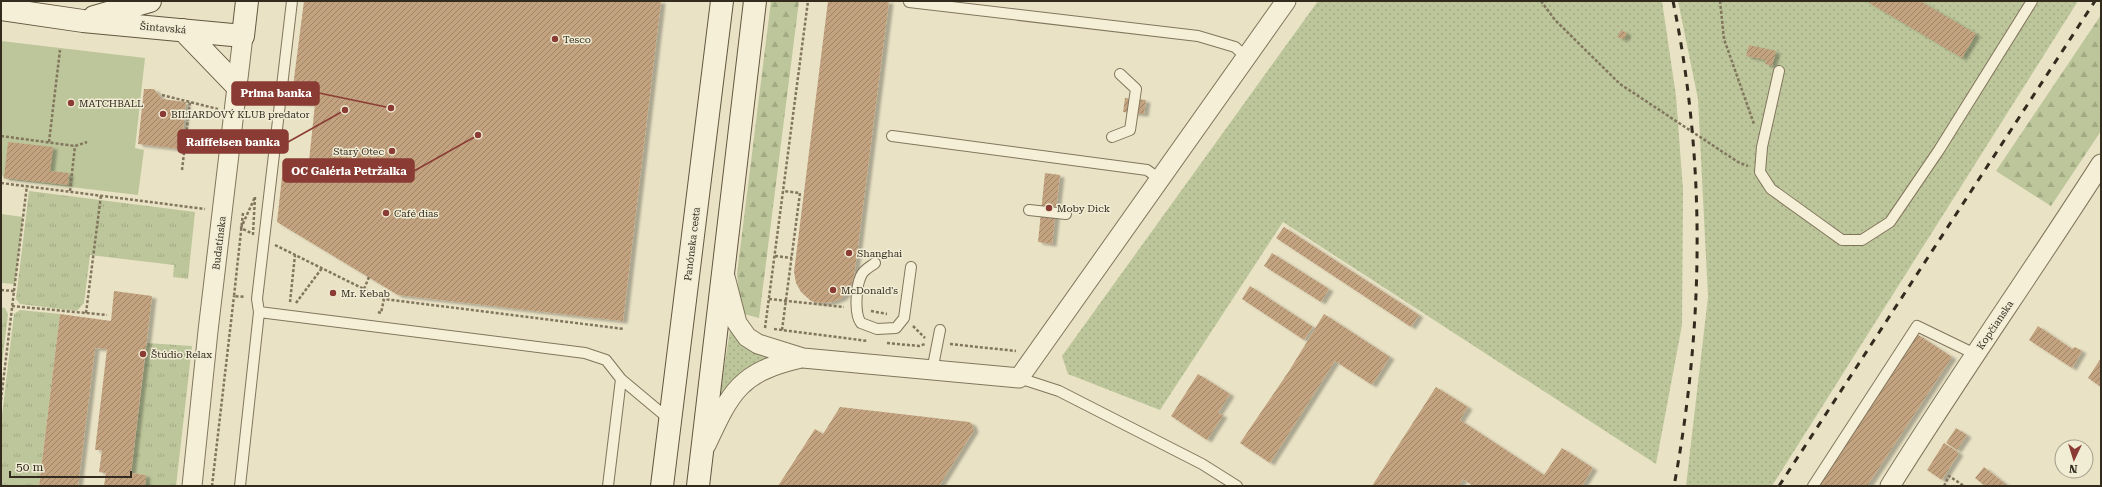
<svg xmlns="http://www.w3.org/2000/svg" width="2102" height="487" viewBox="0 0 2102 487" font-family="'Roboto Serif',serif">
	<defs>
		<pattern id="grass-dots" width="8" height="8" patternUnits="userSpaceOnUse"><rect width="8" height="8" fill="#bcc69a"/><path d="M2 2h.1M6 6h.1" fill="none" stroke="#a2aa84" stroke-width="1.8" stroke-linecap="round"/></pattern>
		<pattern id="forest-firs" width="22" height="20" patternUnits="userSpaceOnUse"><rect width="22" height="20" fill="#bcc69a"/><path d="M5 1l3.5 6h-7zM16 11l3.5 6h-7z" fill="#a2aa84"/></pattern>
		<pattern id="park-tufts" width="24" height="20" patternUnits="userSpaceOnUse"><rect width="24" height="20" fill="#bcc69a"/><path d="M3 7l-1-3M5 7V3M7 7l1-3M15 17l-1-3M17 17v-4M19 17l1-3" fill="none" stroke="#a2aa84"/></pattern>
		<pattern id="building-hatch" width="6" height="6" patternUnits="userSpaceOnUse"><rect width="6" height="6" fill="#c3a37f"/><path d="M-1 1l2-2M0 6l6-6M5 7l2-2" fill="none" stroke="#9f8567"/></pattern>
		<filter id="shadow"><feDropShadow dx="4.5" dy="2.5" stdDeviation="1" flood-color="#0004"/></filter>
	</defs>
	<rect width="100%" height="100%" fill="#e9e2c5"/>
	<path fill="url(#grass-dots)" d="M1318 1H1662L1676 96 1683 190 1682 325 1656 464 1283 222 1160 410 1068 374 1062 356Z
		M1678 1H2078L1772 486H1686L1708 297 1698 99Z
		M732 318 780 358 758 363 746 370 719 400Z"/>
	<path fill="url(#forest-firs)" d="M771 1H799L759 318 744 314 741 310 737 274Z
		M2101 15V131L2051 206 1996 171Z"/>
	<path fill="url(#park-tufts)" d="M29 191 195 212 188 279 173 277 174 265 90 255 84 303 77 311 20 304 16 299Z
		M1 307 5 308 8 314 1 372Z
		M20 310 60 314 39 486H1V424L14 314Z
		M147 343 192 346 176 486H145L146 475 131 473Z"/>
	<path fill="#bcc69a" d="M1 41 145 58 135 148 144 150 138 195 4 179 1 172Z
		M1 214 23 217 15 284 1 283Z"/>
	<path fill="url(#building-hatch)" filter="url(#shadow)" d="M304 1H661L623 321 398 295 277 222 282 177 307 180 315 104 291 102Z
		M828 1H889L854 277 849 290 842 298 832 302 822 303 811 301 801 292 796 283 794 272Z
		M1866 1H1920L1976 34 1962 58Z
		M1621 30 1627 33 1624 39 1617 37Z
		M1749 45 1776 51 1772 66 1765 64 1766 60 1746 56Z
		M144 89H154L162 99 186 102 181 149 138 144Z
		M1125 98 1146 100 1144 114 1123 112Z
		M8 142 53 147 50 171 69 173 68 185 4 178Z
		M1045 173 1060 175 1052 244 1038 242Z
		M1284 227 1419 315 1411 327 1276 238Z
		M1272 253 1329 289 1321 302 1264 266Z
		M1250 286 1313 327 1304 340 1242 299Z
		M114 291 152 296 131 473 146 475 145 486H104L106 473 99 472 102 450H95L107 349 95 348 78 486H39L60 314 111 321Z
		M1324 314 1390 357 1372 385 1335 361 1270 463 1240 443 1289 371Z
		M2038 326 2072 349 2075 347 2082 351 2072 368 2029 340Z
		M1917 334 1952 357 1867 486H1817Z
		M2101 358V387L2088 378Z
		M1198 374 1230 394 1218 413 1223 415 1207 440 1171 416Z
		M1436 387 1468 407 1460 420 1544 475 1562 448 1593 468 1582 486H1473L1463 479 1459 486H1372Z
		M840 407 969 422 972 424 974 430 939 486H778L815 429 823 434Z
		M1956 428 1967 435 1957 450 1946 443Z
		M1944 443 1959 453 1942 480 1927 470Z
		M1984 467 2008 486H1985L1975 478Z"/>
	<g fill="none" stroke-linecap="round" stroke-linejoin="round">
		<g stroke="#82755d" stroke-width="12">
			<path id="lane" d="M909 2 1198 36 1235 47 1246 57
				M1779 71 1762 147 1760 172 1771 189 1842 240H1862L1890 222 1939 150 2032 1
				M892 136 1147 170 1161 180
				M1112 137 1130 130 1136 89 1120 74
				M1029 210 1066 214
				M875 263C870 267 863 270 861 276 856 286 854 314 861 323L877 329 896 328 904 318 911 267
				M259 312 257 299 292 1
				M932 371 940 330
				M1019 378 1059 391 1202 464 1237 486
				M240 486 259 312 585 353 606 360 621 379 670 420
				M608 486 621 379
				M1813 486 1917 326 1975 354"/>
		</g>
		<g stroke="#82755d" stroke-width="21">
			<path id="street" d="M724 273 737 323 747 337 758 344 803 358 1019 378 1286 1
				M706 445C731 391 740 372 801 358
				M192 486 208 331 243 36
				M1890 486C1958 377 2032 272 2101 164"/>
		</g>
		<g stroke="#645640" stroke-width="24">
			<path id="secondary" d="M1 9 83 21 243 36 247 1
				M94 17 150 1
				M183 30 237 86
				M662 486 722 1
				M698 486 755 1"/>
		</g>
		<path stroke="#82755d" stroke-width="2.5" stroke-dasharray="3 2" stroke-linecap="butt" d="M1541 1 1555 20 1620 84 1738 162 1748 166
			M1720 1 1724 39 1754 124
			M162 95 218 109
			M1 136 75 146 87 142
			M49 142 60 50
			M182 170 190 101
			M1 183 205 209
			M70 191 75 146
			M255 197 253 234 241 228Z
			M243 213 234 296 245 297
			M275 245 384 299
			M775 256 792 258
			M364 289 369 277
			M1 290 14 291 1 400
			M14 291 27 185
			M769 299 844 307
			M290 302 295 255
			M296 303 322 268
			M12 306 107 315
			M871 311 887 314
			M378 312 381 313 384 299 624 329
			M86 313 101 195
			M913 326 925 338
			M765 328 808 1
			M774 329 868 341
			M782 330 800 193 783 191
			M887 343 919 346 925 344
			M950 344 1016 351
			M212 486 234 296
			M1944 486 1949 476 1964 486"/>
		<use href="#lane" stroke="#f5efd7" stroke-width="10"/>
		<use href="#street" stroke="#f5efd7" stroke-width="19"/>
		<use href="#secondary" stroke="#f5efd7" stroke-width="22"/>
		<path stroke="#342b1f" stroke-width="3" stroke-dasharray="7 7" stroke-linecap="butt" d="M1673 1C1706 161 1704 325 1674 486
			M1779 486 2095 1"/>
	</g>
	<g fill="#8a3c34" stroke="#f1ecd4" stroke-width="1.5">
		<circle cx="555" cy="39" r="4"/>
		<circle cx="71" cy="103" r="4"/>
		<circle cx="163" cy="114" r="4"/>
		<circle cx="392" cy="151" r="4"/>
		<circle cx="1049" cy="208" r="4"/>
		<circle cx="386" cy="213" r="4"/>
		<circle cx="849" cy="253" r="4"/>
		<circle cx="833" cy="290" r="4"/>
		<circle cx="333" cy="293" r="4"/>
		<circle cx="143" cy="354" r="4"/>
	</g>
	<g text-anchor="middle" dominant-baseline="central" stroke-width="3" stroke-linejoin="round" paint-order="stroke">
		<g font-size="10" fill="#342b1f" stroke="#f1ecd4">
			<text transform="translate(163 28) rotate(5)">Šintavská</text>
			<text transform="translate(219 243) rotate(-83)">Budatínska</text>
			<text transform="translate(692 244) rotate(-83)">Panónska cesta</text>
			<text transform="translate(1995 325) rotate(-56)">Kopčianska</text>
		</g>
		<g font-size="10" fill="#342b1f" stroke="#f1ecd4" text-anchor="start">
			<text x="563" y="39">Tesco</text>
			<text x="79" y="103">MATCHBALL</text>
			<text x="171" y="114">BILIARDOVÝ KLUB predator</text>
			<text x="384" y="151" text-anchor="end">Starý Otec</text>
			<text x="1057" y="208">Moby Dick</text>
			<text x="394" y="213">Café dias</text>
			<text x="857" y="253">Shanghai</text>
			<text x="841" y="290">McDonald's</text>
			<text x="341" y="293">Mr. Kebab</text>
			<text x="151" y="354">Štúdio Relax</text>
		</g>
	</g>
	<path fill="none" stroke="#8a3c34" stroke-width="1.5" d="M391 108L319 93M345 110L288 142M478 135L414 171"/>
	<g fill="#8a3c34" stroke="#f1ecd4" stroke-width="1.5">
		<circle cx="391" cy="108" r="4"/>
		<circle cx="345" cy="110" r="4"/>
		<circle cx="478" cy="135" r="4"/>
	</g>
	<g fill="#8a3c34" stroke="#8a3c34" stroke-width="1.5">
		<rect x="232" y="82" width="87" height="23" rx="4"/>
		<rect x="178" y="130" width="110" height="23" rx="4"/>
		<rect x="283" y="159" width="131" height="23" rx="4"/>
	</g>
	<g font-size="11" text-anchor="middle" font-weight="bold" fill="#fff">
		<text x="276" y="97">Prima banka</text>
		<text x="233" y="146">Raiffeisen banka</text>
		<text x="349" y="175">OC Galéria Petržalka</text>
	</g>
	<rect width="2102" height="487" fill="none" stroke="#342b1f" stroke-width="4"/>
	<g transform="translate(2074 459) rotate(184)"><circle r="19" fill="#f1ecd4" stroke="#a59f8c"/>
	<path d="M0-3L7 15L0 10L-7 15Z" fill="#8a3c34"/>
	<text y="-6" font-size="11" font-weight="bold" text-anchor="middle" fill="#342b1f">N</text>
	</g>
	<path d="M10 471v6h121v-6" fill="none" stroke="#342b1f" stroke-width="2"/>
	<text x="16" y="471" font-size="12" fill="#342b1f" stroke="#f1ecd4" stroke-width="3" paint-order="stroke">50 m</text>
</svg>
